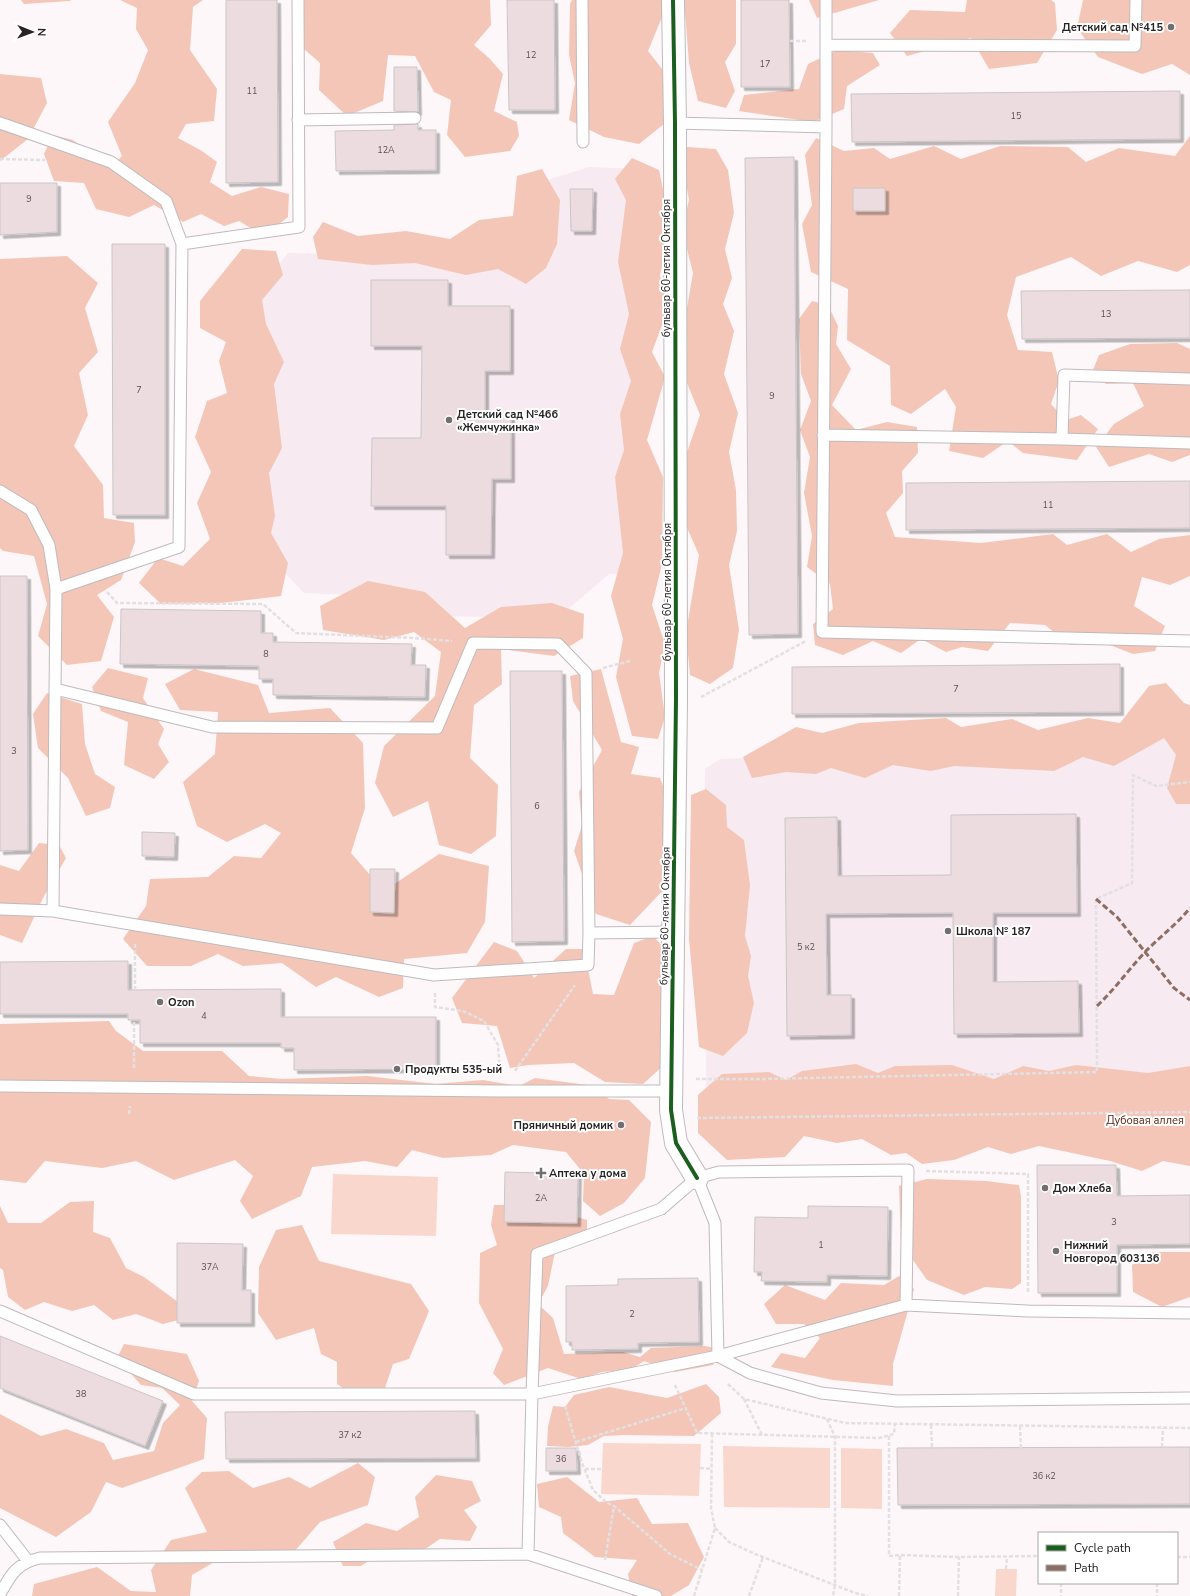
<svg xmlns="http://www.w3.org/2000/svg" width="1190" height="1596" viewBox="0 0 1190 1596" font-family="'Nunito Sans',sans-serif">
	<defs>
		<filter id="shadow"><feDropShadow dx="3.5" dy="3.5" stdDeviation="0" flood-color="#0004"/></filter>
	</defs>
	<rect width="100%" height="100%" fill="#fdf7fa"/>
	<path fill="#f7eaf1" d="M589 167 642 169 640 574H609L558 618 430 616 424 598 304 593 259 546 255 293 288 253 537 258 538 183Z
		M1190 714V1085L706 1093 705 769 720 759 1120 745Z"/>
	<path fill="#fad7cc" d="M333 1174 438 1177 436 1236 331 1234Z
		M603 1443 701 1444 699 1496 601 1494Z
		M723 1446 830 1448V1508L724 1507Z
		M841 1448 882 1449V1509L841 1508Z
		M996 1569H1017L1016 1596H995Z"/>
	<path fill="#f4c6b7" d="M21 0H72L69 1 24 4Z
		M120 0H203L193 7 190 50 217 89 214 121 186 124 178 138 202 151 217 162 210 182 232 196 261 187 289 194 288 217 264 236 239 221 224 226 201 214 183 222 154 205 129 217 96 209 84 183 54 181 44 154 53 135 73 140 110 168 122 156 108 122 135 83 148 50 136 29 137 8Z
		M303 0H490L491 25 474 45 489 58 503 74 494 111 517 122 519 136 510 151 465 157 447 135 451 100 434 92 415 56 388 55 383 101 347 116 319 90 320 63 304 49Z
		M572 0H665V10L648 51 666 74 664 124 639 144 604 137 569 120 575 83 569 55 570 4Z
		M684 0H736V44L725 62 735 91 726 108 698 101 689 63Z
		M809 0H879L817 18Z
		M967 0H1051L1055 3 1057 30 1037 63 989 69 971 38 907 56 890 33 910 10 965 12Z
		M1083 0H1190V75L1172 64 1142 74 1098 57 1077 28Z
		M838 50 873 53 880 65 847 86 844 109 813 122 739 111 744 95 799 89 808 64Z
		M0 74 41 78 47 103 28 139 0 161Z
		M1190 136V265L1177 272 1138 261 1101 276 1071 257 1016 277 1007 315 1018 350 1052 352 1059 381 1051 404 1066 420 1081 415 1098 429 1077 460 1023 453 1008 441 983 458 949 451 956 407 945 389 911 414 891 405 890 366 847 340 848 289 811 272 802 224 812 205 805 155 816 138 844 151 874 148 890 159 934 146 961 159 1000 146 1068 147 1086 162 1119 148 1175 156Z
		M687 147 716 149 728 170 734 213 725 249 732 278 723 304 734 331 724 374 738 413 729 452 736 490 737 531 729 565 739 630 733 668 710 684 690 675 686 633 699 555 685 523V458L700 415 685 378 683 331 693 273 682 229 689 200 684 172Z
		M632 158 659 170 671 228 660 275 667 312 652 352 665 377 647 440 663 477 662 564 652 605 665 644 659 673 665 717 658 739 632 736 616 677 623 639 611 596 623 553 615 477 624 450 620 414 631 381 620 349 629 314 618 262 626 200 615 179Z
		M542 169 560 200 557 244 546 268 526 284 498 269 466 275 415 263 372 265 318 259 313 237 323 222 358 236 406 231 450 239 479 220 513 216 517 176Z
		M242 249 276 251 283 275 262 300 266 324 284 362 274 384 282 448 269 473 275 516 271 533 288 563 281 596 221 603 161 604 139 583 158 558 183 566 210 539 197 503 211 472 195 437 207 401 227 393 219 361 226 342 200 328V301Z
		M67 256 98 283 85 308 98 352 79 373 88 415 74 446 103 485 104 518 134 523 135 542 121 580 97 595 114 617 101 661 67 665 38 636 47 604 34 556 3 551 0 548V259Z
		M812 301 828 305 838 326 836 344 851 369 832 405 856 430 887 422 917 427 918 453 902 471 903 493 886 513 895 537 981 543 1053 534 1067 545 1107 534 1131 552 1159 539 1190 535V576L1170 585 1142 577 1134 606 1165 626 1155 651 1133 654 1102 642 1070 645 1045 625 1010 623 988 651 962 647 946 652 921 639 901 653 873 641 843 655 815 645 813 624 833 609 830 584 807 567 812 536 804 493 810 457 800 430 811 401 801 374 799 319Z
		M1177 343 1190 349V455L1172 462 1149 454 1109 467 1096 447 1114 424 1144 406 1133 383 1106 384 1093 370 1099 355 1130 344Z
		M368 581 425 592 465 628 501 607 552 603 584 614 583 638 554 656 501 649 502 684 474 705 470 758 498 785 496 836 471 854 439 845 428 801 393 817 375 783 384 746 435 696 441 652 414 632 384 640 323 630 320 606Z
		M108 668 148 678 143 698 164 729 158 744 169 762 154 779 124 765 128 722 101 711 92 687Z
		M194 669 258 685 269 713 330 708 363 743 365 808 351 853 384 891 439 854 489 866 485 922 467 953 404 959 403 988 379 997 336 977 316 987 282 963 243 966 218 954 191 966H147L123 939 146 906 150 879 208 877 234 856 261 858 281 833 265 824 227 842 197 826 183 782 215 754 218 712 180 710 165 684Z
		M601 669 621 742 639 747 631 774 660 778 672 809 667 886 630 925 596 914 574 851 582 825 579 792 602 750 573 701 570 676Z
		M1166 683 1184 703 1190 705V804H1176L1167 788 1176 755 1164 738 1114 766 1083 757 1054 771 954 766 931 771 893 765 865 778 831 768 816 774 786 772 752 778 743 757 796 727 822 733 859 723 946 718 961 727 1012 719 1038 730 1088 718 1120 723 1149 686Z
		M47 693 82 704 85 744 95 774 115 787 110 808 86 816 68 778 38 748 33 714Z
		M706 789 726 805 727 827 744 840 750 885 745 936 751 956 748 976 754 1003 747 1033 723 1056 699 1047 689 939 691 795Z
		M39 843 59 845 66 858 43 898 22 943 0 935V865L19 871Z
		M653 936 666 950 664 1065 643 1084 605 1082 574 1063 528 1065 510 1068 497 1026 462 1023 452 998 494 942 517 951 534 978 566 949H584L593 994 614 995 634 943Z
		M109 1021 116 1031 143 1051H222L249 1076 283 1079 367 1076 436 1084 483 1080 519 1086 535 1078 595 1086 609 1099 629 1100 651 1122 645 1178 624 1203 600 1216 583 1201 584 1174 566 1152 513 1145 491 1155 443 1158 412 1150 397 1167 365 1161 312 1167 301 1196 252 1219 240 1201 253 1176 235 1160 174 1180 136 1161 102 1168 45 1161 26 1183 0 1180V1024Z
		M856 1064 878 1073 895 1066 952 1065 994 1079 1023 1066 1049 1071 1076 1065 1148 1073 1190 1066V1166L1163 1161 1142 1171 1110 1161 1039 1146 1011 1154 988 1147 954 1160 922 1164 906 1153 891 1155 862 1139 837 1143 804 1136 785 1157 727 1160 698 1133V1095L722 1074 769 1072 786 1080 802 1071Z
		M927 1179 986 1181 1019 1185 1021 1197V1283L1012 1289 985 1287 964 1295 927 1280 901 1243 899 1186Z
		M94 1201 93 1232 110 1238 126 1268 144 1277 182 1305V1319L163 1324 136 1314 113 1320 94 1305 72 1311 44 1302 25 1310 8 1297 3 1270 0 1268V1206L8 1223H41L70 1202Z
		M494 1205H537L587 1220V1230L557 1242 548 1286 538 1304 553 1318 564 1354 623 1352 640 1357 651 1348 705 1346 721 1349 713 1365 675 1372 644 1361 630 1370 602 1372 581 1379 548 1368 504 1385 493 1373 503 1349 479 1303 480 1253 497 1245 491 1225Z
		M302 1225 319 1261 411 1284 429 1311 409 1359 393 1364 385 1388 359 1398 337 1384V1362L321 1354 314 1328 276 1340 258 1313 259 1267 276 1230Z
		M1153 1252H1190V1297L1162 1307 1133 1292 1132 1265Z
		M899 1276 914 1289 893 1364V1386L833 1380 771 1367 781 1353 805 1358 820 1338 804 1324H776L764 1304 785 1285 825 1300 841 1283 884 1285Z
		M124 1344 187 1354 199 1381 192 1401 207 1418 204 1459 122 1488 106 1482 91 1512 56 1537 0 1508V1414L41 1436 66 1429 104 1443 113 1460 154 1451 163 1423 180 1405 162 1388 141 1385 117 1358Z
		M706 1384 719 1397 721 1413 694 1436 624 1435 604 1436 588 1445 568 1447 547 1446 548 1427 553 1406 565 1407 574 1395 609 1387 667 1398Z
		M358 1463 375 1477 368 1505 320 1522 287 1560 235 1550 192 1575 190 1596H32L34 1584 97 1567 131 1591 156 1592 151 1570 171 1540 207 1532 185 1488 202 1472 229 1471 253 1488 289 1477 310 1488Z
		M436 1475 472 1481 481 1501 464 1510 477 1527 470 1541 440 1539 410 1559 385 1550 361 1566H343L333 1542 366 1523 397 1531 419 1517 415 1497Z
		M567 1477 599 1502 637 1498 652 1524 688 1523 704 1557 689 1585 671 1596H632L628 1574 637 1560 595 1557 563 1533 561 1517 539 1507 537 1484Z"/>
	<path fill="#ecdcdf" stroke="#cac6c7" filter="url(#shadow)" d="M226 0H277L278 182 226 183Z
		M507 0H554L555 110H509Z
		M741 0H789L790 87H741Z
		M394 67H417L418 112 394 111Z
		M1180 91V139L852 142 851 94Z
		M418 124V130H436V170L336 171 335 131 394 130V125Z
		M794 157 798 634 749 635 745 158Z
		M0 183H57V232L0 235Z
		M853 188H885V211H853Z
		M570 189H593L592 231H571Z
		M112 244H165V515H113Z
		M371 280H448V306H510V371H485V415H511V479H492L491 555H446V506H371L372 438H421L422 346H371Z
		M1190 290V338L1022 339 1021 291Z
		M1190 481V528L906 530V483Z
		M0 576H27L28 850 0 851Z
		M121 609 261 611V633H273V642L412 644 411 665H426L425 697 273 695V679H259V666L120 664Z
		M1120 664V712L792 714V667Z
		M510 671H562L564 941 512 942Z
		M1076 814 1077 913H993V982L1078 981 1079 1033 954 1034 953 913 826 914 827 995H851V1035L787 1036 785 818 837 817 838 876 951 875V815Z
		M142 832 175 833 174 857 142 856Z
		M370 869H395L394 913 370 912Z
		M128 961V990L281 989V1017H436V1069L294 1070V1048H281V1043H140V1020H128V1014H0V962Z
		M1037 1165H1116L1117 1196 1190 1195V1244L1117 1245V1293H1038Z
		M505 1172 578 1174 577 1223 504 1222Z
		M808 1206 888 1207 887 1276 827 1275V1282L761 1281 762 1272H754L755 1217 808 1218Z
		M177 1243 243 1244 242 1290H251V1323H177Z
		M698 1278 699 1342 638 1343V1349L572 1350V1342H566V1286L618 1285V1279Z
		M0 1336 163 1401 145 1446 0 1388Z
		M475 1411 476 1458 226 1459 225 1412Z
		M1190 1447V1504L898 1505 897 1448Z
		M546 1448H576L577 1471H546Z"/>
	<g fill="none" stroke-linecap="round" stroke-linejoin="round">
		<g stroke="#bfbabd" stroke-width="13">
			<path id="lane" d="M582 0 583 142
				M826 0V127
				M826 45 1135 46 1136 0
				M298 120 415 118
				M0 123 111 162 166 201 182 244 179 547 56 589
				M675 123 826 127 822 632 1190 641
				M182 244 299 227 298 0
				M823 435 1062 439 1190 443
				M1062 439 1064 375 1190 379
				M0 491 31 510 49 545 56 589 53 911
				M55 689 212 727 437 728 473 643 558 644 586 673 589 933 673 932
				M0 909 53 911 434 975 588 965 589 933
				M0 1086 501 1091H672
				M697 1178 715 1223 718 1356 750 1373 821 1393 897 1401 1190 1398
				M0 1311 194 1394H532L718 1356 906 1305 1028 1311 1190 1313
				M0 1525 28 1561
				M528 1554 532 1394 537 1254 661 1209 697 1178 719 1172 908 1170 906 1305
				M0 1594C11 1574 17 1563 40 1558L528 1554 656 1596"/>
		</g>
		<g stroke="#bfbabd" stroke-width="24">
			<path id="street" d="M673 0 675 123 676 699 671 1110 676 1143 697 1178"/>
		</g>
		<path stroke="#e3e0e1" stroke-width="2.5" stroke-dasharray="4 2" stroke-linecap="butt" d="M790 41H807
			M0 159 45 160
			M107 592 117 603 263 604 296 633 413 638 452 641
			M603 668 630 661
			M701 697 806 641
			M135 990V943
			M435 993V1007L463 1011 484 1021 498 1045 500 1073
			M134 1068V1020
			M515 1071 575 985
			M696 1079H760L1097 1072 1096 899 1132 883 1133 775 1156 786 1190 782
			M129 1114 130 1106
			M697 1118 1190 1112
			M926 1171 1028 1174V1293
			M728 1384 744 1399 845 1423 1190 1428
			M675 1385 697 1433 879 1438 894 1434 895 1424
			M744 1399 762 1435
			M565 1406 582 1463 593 1490 606 1502 614 1506
			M827 1419 835 1437V1585L833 1596
			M931 1425 932 1448
			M1020 1426 1021 1448
			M889 1436V1556L900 1555
			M576 1442 686 1408
			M1162 1447 1163 1428
			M700 1468 712 1469
			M585 1469H601
			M715 1528 729 1542 755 1554 855 1593 868 1596
			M1177 1557H1190
			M605 1560 614 1506 670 1554 702 1570
			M1006 1569 1007 1557
			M1061 1583V1596
			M1157 1583V1596
			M694 1596 715 1528 711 1508 712 1434
			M749 1596 763 1557
			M899 1596 900 1555 959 1557 1039 1556
			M958 1596 959 1557"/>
		<use href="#lane" stroke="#fffefe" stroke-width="11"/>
		<use href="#street" stroke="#fffefe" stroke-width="22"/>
		<path stroke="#8d6e63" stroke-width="3" stroke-dasharray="6 3" stroke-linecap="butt" d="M1096 899 1117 917 1174 988 1190 1000
			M1097 1006C1115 989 1129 969 1146 951 1161 936 1177 924 1190 908"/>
		<g stroke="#fff" stroke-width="6">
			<path id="cycleway" d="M673 0 675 123 676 699 671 1110 676 1143 697 1178"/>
		</g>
		<use href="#cycleway" stroke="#1b5e20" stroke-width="4"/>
	</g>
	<g fill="#726d70" stroke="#fff" stroke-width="1.5">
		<circle cx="1171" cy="27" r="4"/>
		<circle cx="449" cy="420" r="4"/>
		<circle cx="948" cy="931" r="4"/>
		<circle cx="160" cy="1002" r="4"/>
		<circle cx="397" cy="1069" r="4"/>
		<circle cx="621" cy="1125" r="4"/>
		<path d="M539 1167h4v4h4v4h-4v4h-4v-4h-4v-4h4z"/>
		<circle cx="1045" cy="1188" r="4"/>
		<circle cx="1056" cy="1251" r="4"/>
	</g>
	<g text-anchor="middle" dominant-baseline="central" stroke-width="4" stroke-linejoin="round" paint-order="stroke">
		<g font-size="9" fill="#585154">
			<text x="531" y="55">12</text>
			<text x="765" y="64">17</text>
			<text x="252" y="91">11</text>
			<text x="1016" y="116">15</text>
			<text x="386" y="150">12А</text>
			<text x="29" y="199">9</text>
			<text x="1106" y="314">13</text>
			<text x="139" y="390">7</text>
			<text x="772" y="396">9</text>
			<text x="1048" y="505">11</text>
			<text x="266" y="654">8</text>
			<text x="956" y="689">7</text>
			<text x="14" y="751">3</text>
			<text x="537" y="806">6</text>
			<text x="806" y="947">5 к2</text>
			<text x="204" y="1016">4</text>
			<text x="541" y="1198">2А</text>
			<text x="1114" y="1222">3</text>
			<text x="821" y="1245">1</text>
			<text x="210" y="1267">37А</text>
			<text x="632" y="1314">2</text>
			<text x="81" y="1394">38</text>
			<text x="350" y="1435">37 к2</text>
			<text x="561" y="1459">36</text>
			<text x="1044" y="1476">36 к2</text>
		</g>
		<g font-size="11" font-weight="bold" fill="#272325" stroke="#fff" text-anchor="start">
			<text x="1163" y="27" text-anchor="end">Детский сад №415</text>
			<text x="457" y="414">Детский сад №466<tspan x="457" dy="13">«Жемчужинка»</tspan></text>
			<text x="956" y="931">Школа № 187</text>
			<text x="168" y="1002">Ozon</text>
			<text x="405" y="1069">Продукты 535-ый</text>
			<text x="613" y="1125" text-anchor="end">Пряничный домик</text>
			<text x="549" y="1173">Аптека у дома</text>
			<text x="1053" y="1188">Дом Хлеба</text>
			<text x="1064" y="1245">Нижний<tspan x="1064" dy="13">Новгород 603136</tspan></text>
		</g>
		<g font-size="11" fill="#272325" stroke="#fff">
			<text transform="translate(666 268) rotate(-90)">бульвар 60-летия Октября</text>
			<text transform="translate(667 592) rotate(-90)">бульвар 60-летия Октября</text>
			<text transform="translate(665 916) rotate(-89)">бульвар 60-летия Октября</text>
		</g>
		<g font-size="11" fill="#552310" stroke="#fff">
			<text x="1145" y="1120">Дубовая аллея</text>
		</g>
	</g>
	<rect x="1038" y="1532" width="140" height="52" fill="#ffffff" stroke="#a9a7a8"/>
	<rect x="1046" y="1545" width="20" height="6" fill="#1b5e20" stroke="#a9a7a8"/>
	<text x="1074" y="1552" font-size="12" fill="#272325">Cycle path</text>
	<rect x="1046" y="1565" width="20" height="6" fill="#8d6e63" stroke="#a9a7a8"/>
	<text x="1074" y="1572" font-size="12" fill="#272325">Path</text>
	<g transform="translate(32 32) rotate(91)" stroke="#ffffff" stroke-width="3" paint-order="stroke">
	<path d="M0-3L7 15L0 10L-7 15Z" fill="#272325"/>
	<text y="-6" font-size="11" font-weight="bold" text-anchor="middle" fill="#272325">N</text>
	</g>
</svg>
